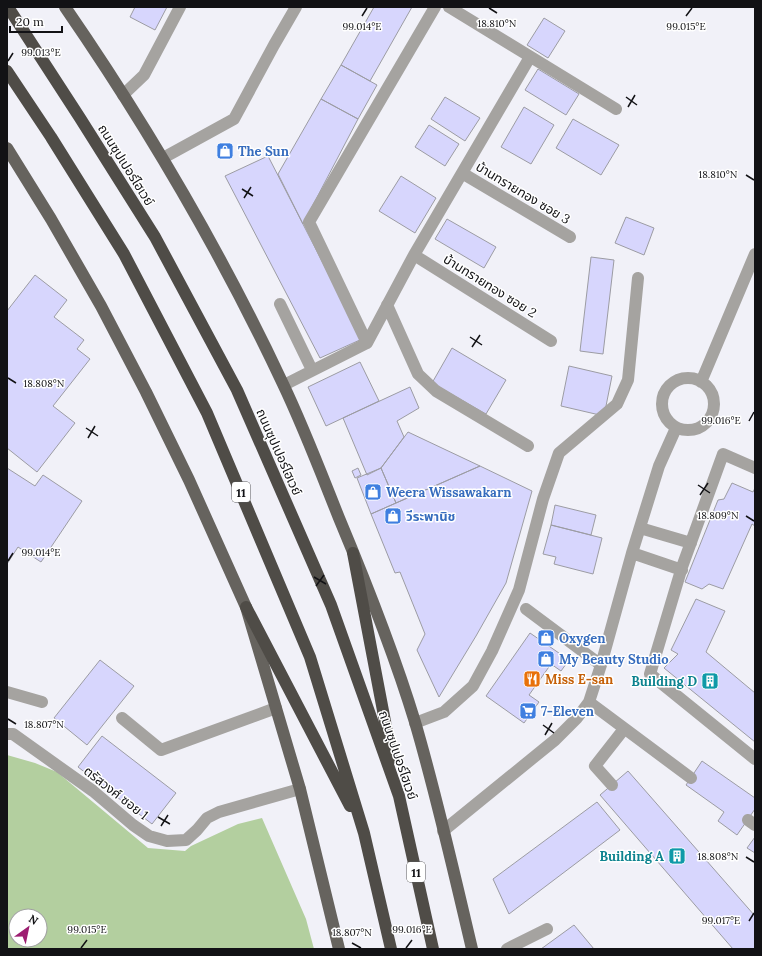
<svg xmlns="http://www.w3.org/2000/svg" width="762" height="956" viewBox="0 0 762 956" font-family="Lora,'Noto Sans Thai',serif">
	<rect width="100%" height="100%" fill="#f1f1f8"/>
	<path fill="#b3cf9f" fill-rule="evenodd" d="M7 755 35 763 57 772 148 848 185 851 191 846 238 824 262 818 306 919 314 949H7ZM16 916H40V940H16Z"/>
	<path fill="#d7d6fd" stroke="#9c9ca3" d="M135 7H167L155 30 130 17Z
		M374 7H412L370 81 341 65Z
		M544 18 565 31 548 58 527 45Z
		M341 65 377 85 358 119 321 99Z
		M538 69 579 94 566 115 525 90Z
		M445 97 480 118 465 141 431 119Z
		M321 99 358 119 303 224 278 174Z
		M524 107 554 125 531 164 501 147Z
		M573 119 619 145 601 175 556 148Z
		M429 125 459 144 445 166 415 147Z
		M268 156 362 339 320 358 225 176Z
		M401 176 436 198 415 233 379 211Z
		M626 217 654 228 644 255 615 243Z
		M447 219 496 247 484 268 435 239Z
		M591 257 614 260 603 354 580 351Z
		M35 275 67 300 54 317 84 340 77 349 90 359 53 406 75 423 37 472 7 448V311Z
		M452 348 506 380 486 414 432 383Z
		M360 362 379 401 326 426 308 387Z
		M569 366 612 376 604 416 561 406Z
		M410 387 419 408 397 421 404 437 381 468 367 475 343 418Z
		M408 432 480 466 396 503 381 468Z
		M480 466 532 491 506 583 476 636 439 697 417 650 425 634 400 572 395 573 371 514Z
		M7 468 35 486 43 475 82 501 41 562 18 547 7 564Z
		M358 468 361 475 355 478 352 471Z
		M381 468 396 503 371 514 357 478Z
		M732 483 753 492 755 488V526L752 524 723 589 709 584 702 589 685 582 718 500 724 499Z
		M555 505 596 515 591 535 551 525Z
		M551 525 602 538 593 574 554 564 556 557 543 554Z
		M696 599 725 611 706 652 755 693V742L664 668 678 654 671 650Z
		M530 633 569 660 561 671 551 664 529 695 539 702 524 723 486 696Z
		M100 660 134 686 87 745 54 718Z
		M102 736 176 793 152 824 78 767Z
		M702 761 755 798V809L737 835 718 821 724 812 686 785Z
		M628 771 755 916V949H733L600 795Z
		M597 802 620 830 509 914 493 879Z
		M755 837V853L747 848Z
		M574 925 594 949H541Z"/>
	<g fill="none" stroke-linecap="round" stroke-linejoin="round">
		<path stroke="#a5a3a0" stroke-width="12" d="M449 7 616 109
			M123 95 144 75 180 7
			M163 158 234 119 274 45 296 7
			M462 173 570 237
			M414 255 551 341
			M280 304 312 370
			M387 305 418 374 436 391 528 446
			M367 343 309 222 435 7
			M662 404a26 26 0 1 1 52 0a26 26 0 1 1-52 0Z
			M701 382 755 254
			M284 385 367 343 414 255 530 57
			M755 468 723 454 682 567 650 674 755 759
			M640 528 691 543
			M632 553 682 570
			M526 609 601 665
			M7 692 42 702
			M589 702 691 778
			M122 718 161 750 276 708
			M415 723 444 712 473 686 492 651 519 590 543 499 559 453 617 404 628 380 638 278
			M7 734H13L93 791 133 825 149 836 167 841 186 840 197 830 207 818 219 812 300 789
			M612 785 595 766 624 729
			M748 820 755 825
			M443 831 555 740 577 718 589 702 601 665 632 553 659 466 676 428
			M507 949 547 929"/>
		<path stroke="#66635e" stroke-width="12" d="M65 7C147 126 221 252 283 384 304 428 321 473 339 518 367 585 394 653 415 722 437 797 454 873 472 949
			M7 148 51 219 101 306 146 392 189 480 246 607 300 789 339 949"/>
		<path stroke="#4f4c47" stroke-width="12" d="M8 7 80 118 155 237 237 390 331 605 399 796 433 949
			M7 71 51 137 124 254 207 413 310 657 364 833 391 949
			M353 553 392 758
			M246 607 350 806"/>
	</g>
	<path fill="none" stroke="#121215" stroke-width="1.5" d="M489 8 497 13M362 16 367 8M686 16 692 8M8 61 13 53M626 97 637 105M628 107 635 95M746 175 754 180M242 189 253 196M244 198 251 187M470 337 482 345M472 347 480 335M8 378 16 383M749 421 754 412M86 428 98 436M88 438 95 426M698 485 710 493M700 495 708 483M746 516 754 521M8 561 13 553M314 577 326 584M316 586 324 575M8 719 16 724M543 725 554 733M545 735 552 723M158 817 170 824M161 826 168 815M746 857 754 862M749 921 754 913M352 943 361 948M81 948 87 940M406 948 412 940"/>
	<defs>
		<g id="shop-square" transform="scale(0.9)"><rect x="-9" y="-9" width="18" height="18" rx="4" fill="#3f7fe0" stroke="#fff"/><path d="M-5-2.5h2.3a2.7 3.5 0 0 1 5.4 0H5L5.5 6h-11ZM-1.5-2.5h3a1.5 2.3 0 0 0-3 0Z" fill="#fff"/></g>
		<g id="restaurant-square" transform="scale(0.9)"><rect x="-9" y="-9" width="18" height="18" rx="4" fill="#e8710a" stroke="#fff"/><path d="M-5-6h1v4h1v-4h1v4h1v-4h1v5L-1.5 .5V6h-2V.5L-5-1ZM5-6V6H3V1.5H1.5Q1.5-4 5-6Z" fill="#fff"/></g>
		<g id="building-square" transform="scale(0.9)"><rect x="-9" y="-9" width="18" height="18" rx="4" fill="#0f9aa8" stroke="#fff"/><path d="M-4-6H4V6H1V3H-1V6H-4ZM-2.5-4.3h1.7v1.8h-1.7ZM.8-4.3h1.7v1.8H.8ZM-2.5-1h1.7V.8h-1.7ZM.8-1h1.7V.8H.8Z" fill="#fff"/></g>
		<g id="supermarket-square" transform="scale(0.9)"><rect x="-9" y="-9" width="18" height="18" rx="4" fill="#3f7fe0" stroke="#fff"/><path d="M-6-5.5h2.5l.6 2H6L4.5 2H-2.5L-4.4-4H-6ZM-1.5 3.2a1.3 1.3 0 1 0 .1 0ZM3 3.2a1.3 1.3 0 1 0 .1 0Z" fill="#fff"/></g>
	</defs>
	<g fill-rule="evenodd">
		<use href="#shop-square" x="225" y="151"/>
		<use href="#shop-square" x="373" y="492"/>
		<use href="#shop-square" x="393" y="516"/>
		<use href="#shop-square" x="546" y="638"/>
		<use href="#shop-square" x="546" y="659"/>
		<use href="#restaurant-square" x="532" y="679"/>
		<use href="#building-square" x="710" y="681"/>
		<use href="#supermarket-square" x="528" y="711"/>
		<use href="#building-square" x="677" y="856"/>
	</g>
	<g text-anchor="middle" dominant-baseline="central" stroke-width="3" stroke-linejoin="round" paint-order="stroke">
		<g fill="#fff" stroke="#59595b" stroke-width="1">
			<rect x="232" y="482" width="18" height="20" rx="3"/>
			<rect x="407" y="862" width="18" height="20" rx="3"/>
		</g>
		<g font-size="12" font-weight="bold" fill="#121215">
			<text x="241" y="492">11</text>
			<text x="416" y="872">11</text>
		</g>
		<g font-size="13" font-weight="bold" fill="#366cbe" stroke="#fff" text-anchor="start">
			<text x="238" y="151">The Sun</text>
			<text x="386" y="492">Weera Wissawakarn</text>
			<text x="406" y="516">วีระพานิช</text>
			<text x="559" y="638">Oxygen</text>
			<text x="559" y="659">My Beauty Studio</text>
			<text x="541" y="711">7-Eleven</text>
		</g>
		<g font-size="13" fill="#121215" stroke="#fff">
			<text transform="translate(126 165) rotate(58)">ถนนซุปเปอร์ไฮเวย์</text>
			<text transform="translate(523 193) rotate(31)">บ้านทรายทอง ซอย 3</text>
			<text transform="translate(490 286) rotate(32)">บ้านทรายทอง ซอย 2</text>
			<text transform="translate(279 452) rotate(66)">ถนนซุปเปอร์ไฮเวย์</text>
			<text transform="translate(398 755) rotate(71)">ถนนซุปเปอร์ไฮเวย์</text>
			<text transform="translate(116 793) rotate(38)">ตรัสวงศ์ ซอย 1</text>
		</g>
		<g font-size="13" font-weight="bold" fill="#c56008" stroke="#fff" text-anchor="start">
			<text x="545" y="679">Miss E-san</text>
		</g>
		<g font-size="13" font-weight="bold" fill="#0d838f" stroke="#fff" text-anchor="end">
			<text x="697" y="681">Building D</text>
			<text x="664" y="856">Building A</text>
		</g>
	</g>
	<g font-size="10" text-anchor="middle" fill="#121215" stroke="#fff" stroke-width="3" stroke-linejoin="round" paint-order="stroke">
		<text x="497" y="27">18.810°N</text>
		<text x="362" y="30">99.014°E</text>
		<text x="686" y="30">99.015°E</text>
		<text x="41" y="56">99.013°E</text>
		<text x="718" y="178">18.810°N</text>
		<text x="44" y="387">18.808°N</text>
		<text x="721" y="424">99.016°E</text>
		<text x="718" y="519">18.809°N</text>
		<text x="41" y="556">99.014°E</text>
		<text x="44" y="728">18.807°N</text>
		<text x="718" y="860">18.808°N</text>
		<text x="721" y="924">99.017°E</text>
		<text x="87" y="933">99.015°E</text>
		<text x="412" y="933">99.016°E</text>
		<text x="352" y="936">18.807°N</text>
	</g>
	<rect width="762" height="956" fill="none" stroke="#121215" stroke-width="16"/>
	<g transform="translate(28 928) rotate(33)"><circle r="19" fill="#ffffff" stroke="#a0a0a1"/>
	<path d="M0-3L7 15L0 10L-7 15Z" fill="#9d1e71"/>
	<text y="-6" font-size="11" font-weight="bold" text-anchor="middle" fill="#121215">N</text>
	</g>
	<path d="M10 26v6h52v-6" fill="none" stroke="#121215" stroke-width="2"/>
	<text x="16" y="26" font-size="12" fill="#121215" stroke="#ffffff" stroke-width="3" paint-order="stroke">20 m</text>
</svg>
